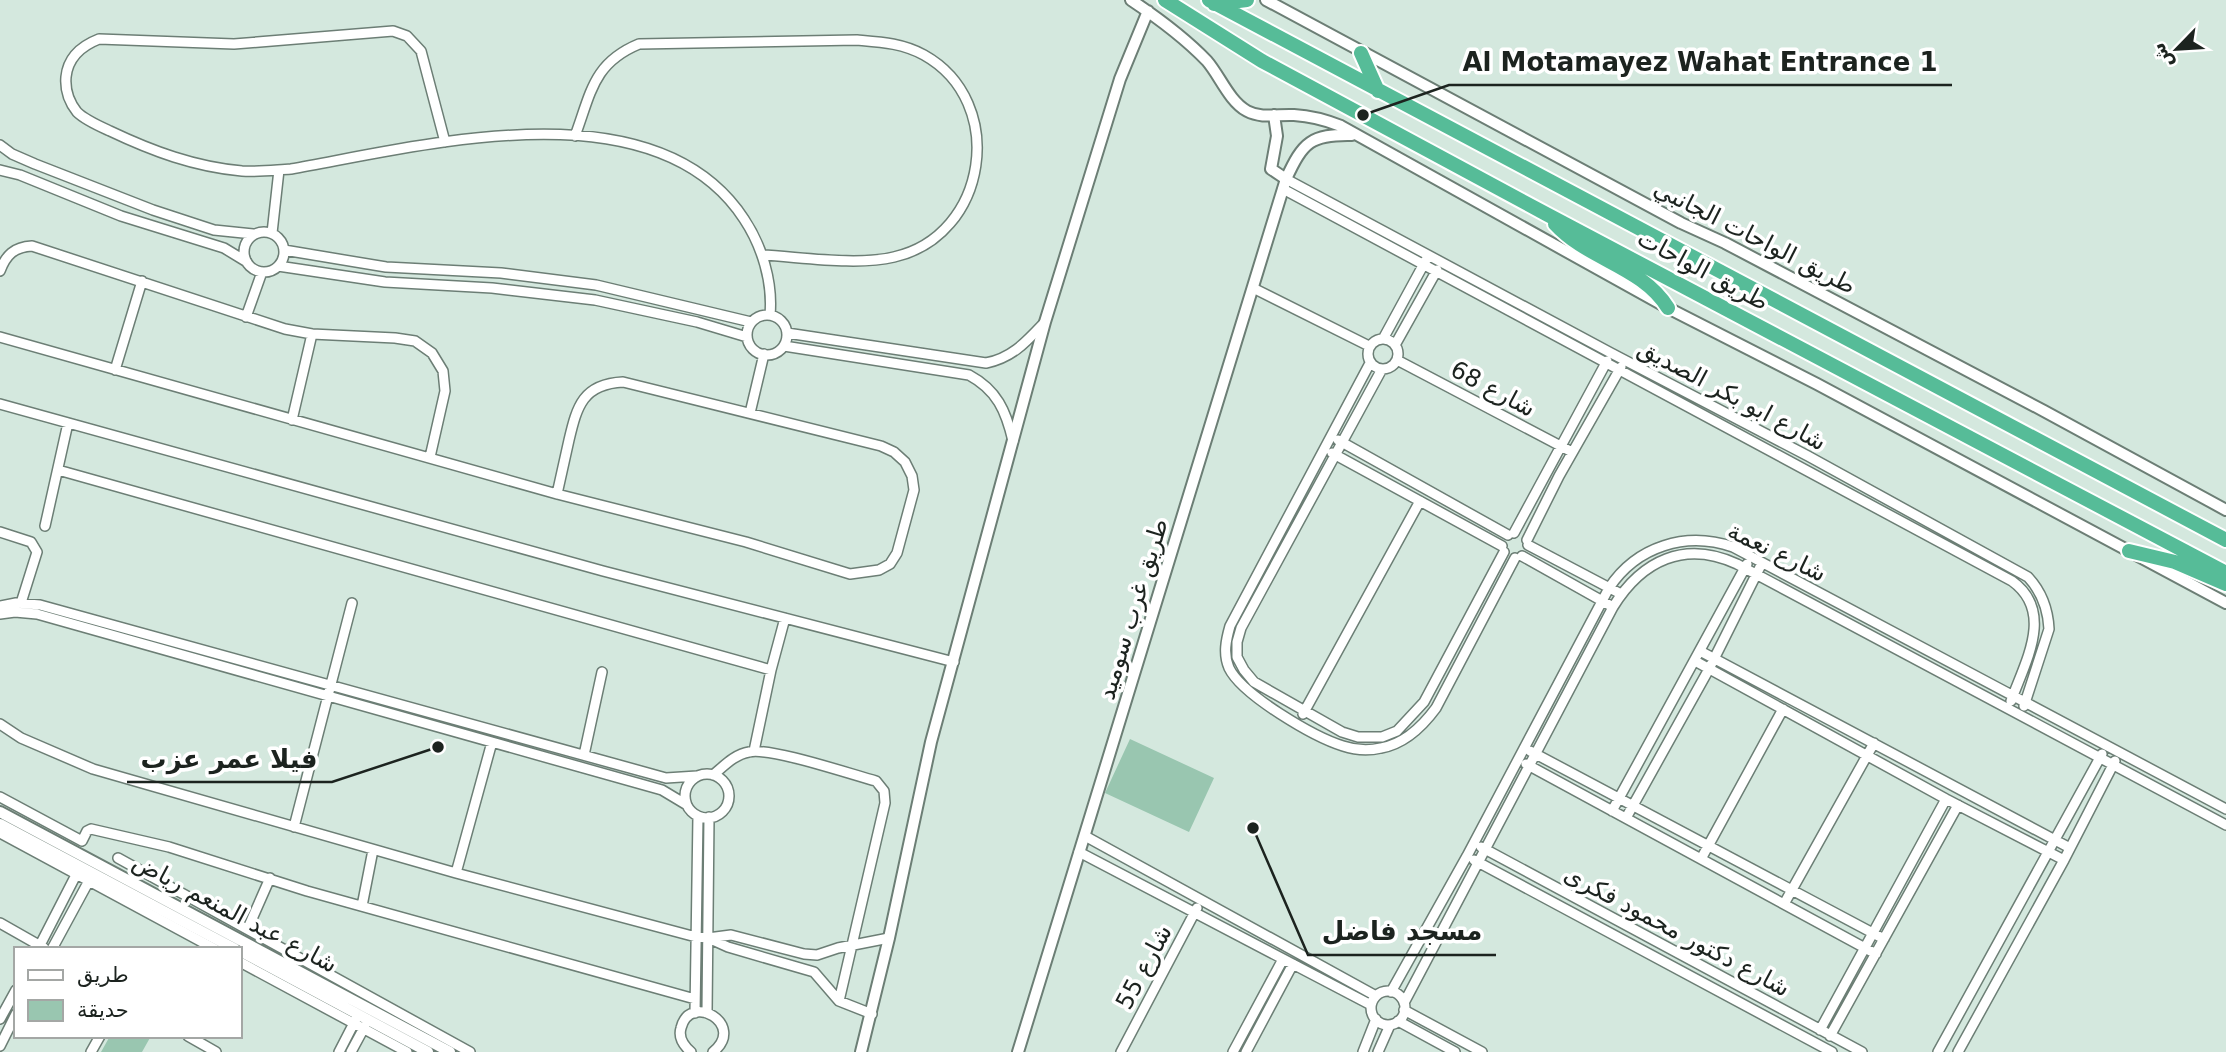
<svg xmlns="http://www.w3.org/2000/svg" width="2226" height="1052" viewBox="0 0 2226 1052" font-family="'DejaVu Sans',Vazirmatn,sans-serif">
	<rect width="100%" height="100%" fill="#d4e8de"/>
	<path fill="#99c6b0" d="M1130 739 1214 778 1189 832 1105 793Z
		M110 1036H151L142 1052H101Z"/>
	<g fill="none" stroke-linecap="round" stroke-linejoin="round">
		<g stroke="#6c7e75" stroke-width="12">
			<path id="minor" d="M575 136C591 93 593 63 639 44L857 40C880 42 902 43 924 55 1008 102 988 236 894 257 857 266 801 257 762 255
				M445 142 421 51 407 36 393 31 234 44 99 39C81 46 68 57 66 77 65 89 69 102 77 112 85 120 99 126 110 131 152 151 195 167 242 171 259 172 274 170 291 169 422 146 655 83 744 219 762 246 773 282 770 315
				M0 145 12 154 35 164 153 210 214 230 253 234
				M0 170 20 175 121 216 224 248 247 262
				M1286 179 1611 353 1808 456 2028 577C2042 592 2048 608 2049 629L2024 706
				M1283 189 2012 581C2055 612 2025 662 2011 701
				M244 252a20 20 0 1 1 40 0a20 20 0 1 1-40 0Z
				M272 233 279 170
				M284 250 386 267 501 273 596 285 751 322
				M278 266 385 282 492 288 595 300 697 322 747 337
				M0 271C6 255 14 247 32 246L285 329 312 334 395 338 415 341 432 353 443 371 445 391 430 457
				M1253 288 1369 346
				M747 335a20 20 0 1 1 40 0a20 20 0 1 1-40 0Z
				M246 317 262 272
				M787 333 986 363C1012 358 1026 342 1044 323
				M0 337 557 494 746 542 850 574 879 570 890 564 897 553 914 490 912 476 905 462 894 452 881 446 623 382C583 384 577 406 569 440 565 458 561 476 557 494
				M1368 354a15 15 0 1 1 30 0a15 15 0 1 1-30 0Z
				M1383 339 1426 260
				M1395 345 1437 270
				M784 346 969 375C997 390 1006 411 1013 441
				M1397 360 1572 452
				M1370 363 1230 626C1226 640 1223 654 1229 668 1242 695 1314 737 1343 746 1355 750 1368 751 1381 748 1404 744 1422 727 1436 708L1515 558
				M1382 369 1241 628 1237 642V657L1244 670 1254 682 1342 732 1358 737H1382L1397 731 1424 702 1504 552
				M115 370 142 281
				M0 404 603 571 954 662
				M750 413 764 354
				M292 420 312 334
				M1338 440 1508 535
				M1332 453 1502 546
				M58 470 771 670
				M45 526 68 423
				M0 532 31 542 37 552 21 603
				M1514 533 1607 361
				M1527 540 1559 476 1621 367
				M1528 545 1621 594
				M1522 556 1613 607
				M0 606 16 603 40 605 666 778 697 776
				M0 614 15 612 37 614 662 790 687 805
				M1700 651 2070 848
				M1695 661 1946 799 2064 860
				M1303 714 1420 501
				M0 724 21 738 93 769 456 873 696 937 708 938 731 935 804 954 817 955 838 948 889 938
				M754 751 771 670 785 618
				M1530 751 1884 939
				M584 755 602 672
				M1526 764 1876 954
				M685 796a22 22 0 1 1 44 0a22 22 0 1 1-44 0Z
				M713 775C723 767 735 754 749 752 770 747 850 774 876 781L884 791 885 803 839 1001
				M0 797 82 841 87 831 91 829 169 847 307 891 695 999
				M1612 811 1747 564
				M1626 818 1709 669 1762 563
				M294 827 352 603
				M0 833 215 949
				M1085 836 1376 996
				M1481 847 1862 1052
				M1079 852 1371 1005
				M118 858 470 1052
				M1701 859 1783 709
				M1474 860 1832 1052
				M456 873 492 742
				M1784 904 1874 743
				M362 906 373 850
				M0 923 44 948
				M248 928 270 878
				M708 938 728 947 814 972 839 1001 872 1014
				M38 949 78 871
				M52 949 91 877
				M240 962 407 1052
				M1371 1008a17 17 0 1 1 34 0a17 17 0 1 1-34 0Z
				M1391 992 1467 856 1609 588C1637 546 1686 531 1733 547L2226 809
				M1404 1003 1613 607C1642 560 1685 540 1737 564L2226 825
				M1404 1010 1482 1052
				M707 1012 709 817
				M695 1013 698 816
				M0 1019 16 990
				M1398 1021 1455 1052
				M1820 1030 1946 799
				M188 1036 216 1052
				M1830 1036 1958 805
				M0 1046 16 1014
				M91 1052 100 1036
				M339 1052 356 1019
				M351 1052 365 1026
				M691 1052C684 1046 678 1038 681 1028 690 991 747 1025 713 1052
				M1121 1052 1197 908
				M1233 1052 1283 959
				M1246 1052 1293 964
				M1363 1052 1376 1019
				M1378 1052 1390 1025
				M1938 1052 2102 754
				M1958 1052 2064 860 2115 761"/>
		</g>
		<g stroke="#6c7e75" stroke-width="14">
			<path id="tertiary" d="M1131 0C1158 18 1184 37 1207 61 1220 76 1229 101 1247 111 1262 119 1278 114 1294 115 1311 116 1326 120 1341 126L1668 308 1817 384 2226 603
				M1266 0 1681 223 1725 243 2044 411 2226 510
				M1274 115 1277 136 1271 169 1286 179
				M0 812 450 1052
				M0 824 235 949
				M240 951 428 1052
				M861 1052 889 938 931 742 1045 322 1120 79 1148 11
				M1018 1052 1286 179C1303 142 1311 134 1352 135"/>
		</g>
		<g stroke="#fff" stroke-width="18">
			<path id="trunk" d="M1165 0 1262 61 1548 215 2226 573
				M1209 0 2226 540
				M1214 4 1247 0
				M1361 53 1378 91
				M1555 224C1588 260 1642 266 1668 308
				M2129 551 2175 562 2226 584"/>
		</g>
		<use href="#minor" stroke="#fff" stroke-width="9"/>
		<use href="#tertiary" stroke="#fff" stroke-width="10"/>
		<use href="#trunk" stroke="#56bc98" stroke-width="14"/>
	</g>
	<g text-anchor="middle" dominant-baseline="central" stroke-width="7" stroke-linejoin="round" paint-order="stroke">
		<g font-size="24" fill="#1c231f" stroke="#fff">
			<text transform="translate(1755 237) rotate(27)">طريق الواحات الجانبي</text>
			<text transform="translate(1703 270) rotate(28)">طريق الواحات</text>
			<text transform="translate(1493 389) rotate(28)">شارع 68</text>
			<text transform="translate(1732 395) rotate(28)">شارع ابو بكر الصديق</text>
			<text transform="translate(1777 552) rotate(26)">شارع نعمة</text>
			<text transform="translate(1133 609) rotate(-73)">طريق غرب سوميد</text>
			<text transform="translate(235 913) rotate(28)">شارع عبد المنعم رياض</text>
			<text transform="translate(1677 931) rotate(28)">شارع دكتور محمود فكرى</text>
			<text transform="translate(1144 967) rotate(-62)">شارع 55</text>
		</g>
	</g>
	<path fill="none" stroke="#1c231f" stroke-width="2.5" d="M1363 115L1449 85H1952M438 747L332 782H127M1253 828L1308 955H1496"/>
	<g fill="#1c231f" stroke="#fff" stroke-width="2.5">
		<circle cx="1363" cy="115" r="7"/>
		<circle cx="438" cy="747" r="7"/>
		<circle cx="1253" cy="828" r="7"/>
	</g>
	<g font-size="26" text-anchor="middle" font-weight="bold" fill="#1c231f" stroke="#fff" stroke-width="7" stroke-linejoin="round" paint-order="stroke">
		<text x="1700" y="71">Al Motamayez Wahat Entrance 1</text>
		<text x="229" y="768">فيلا عمر عزب</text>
		<text x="1402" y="940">مسجد فاضل</text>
	</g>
	<rect x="14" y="947" width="228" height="91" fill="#ffffff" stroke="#a4a7a5" stroke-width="2"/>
	<rect x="28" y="970" width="35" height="10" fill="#ffffff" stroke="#a4a7a5" stroke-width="2"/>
	<text x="77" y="982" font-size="21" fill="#1c231f">طريق</text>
	<rect x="28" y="1000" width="35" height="21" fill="#99c6b0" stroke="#a4a7a5" stroke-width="2"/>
	<text x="77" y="1017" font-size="21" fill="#1c231f">حديقة</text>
	<g transform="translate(2177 49) rotate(245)" stroke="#ffffff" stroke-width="5" paint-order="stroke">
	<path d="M0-5L12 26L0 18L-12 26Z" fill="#1c231f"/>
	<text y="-10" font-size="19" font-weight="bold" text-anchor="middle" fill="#1c231f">ش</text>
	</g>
</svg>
